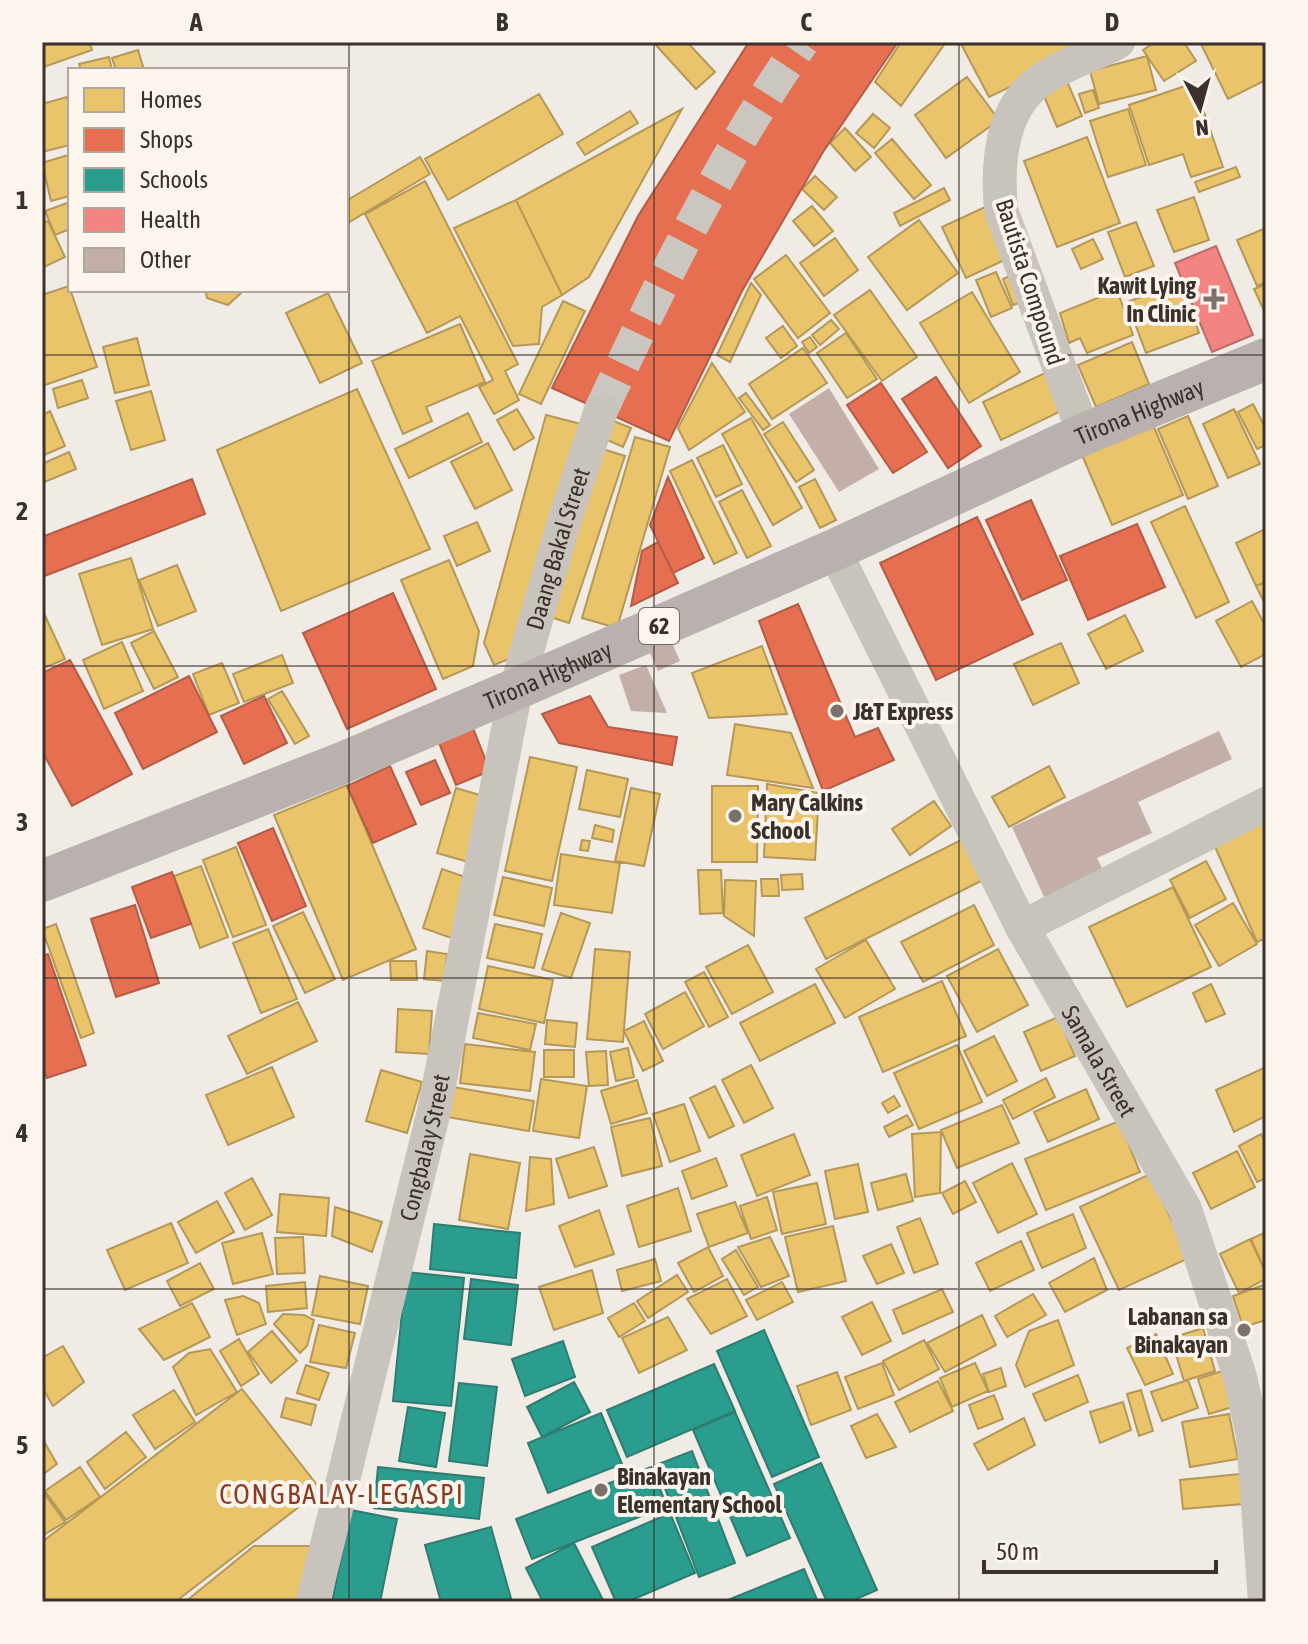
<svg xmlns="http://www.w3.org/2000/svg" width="1308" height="1644" viewBox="0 0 1308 1644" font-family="'Asap Condensed',sans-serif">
	<rect width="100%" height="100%" fill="#f0ebe5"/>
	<path fill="#e9c46a" stroke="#b59857" stroke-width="2" d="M52 42H89L92 50 44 67 42 45Z
		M653 42H687L715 72 696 89Z
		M901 42H946L901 106 875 82Z
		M960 42H1104L989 97Z
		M1155 42H1184L1196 61 1164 81 1143 50Z
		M1200 42H1261L1266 52V80L1228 99Z
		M138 50 144 70H116L112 58Z
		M1147 56 1156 90 1099 104 1090 71Z
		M109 57 112 70H81L79 64Z
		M967 77 999 120 946 158 915 115Z
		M1066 79 1082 116 1057 127 1041 89Z
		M1194 83 1223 167 1191 177 1183 154 1149 165 1129 105Z
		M1093 90 1099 108 1085 113 1079 94Z
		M539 94 563 134 448 200 425 159Z
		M67 97 70 110V145L42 152V104Z
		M682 109 589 277 562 295 516 200Z
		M1128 109 1146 165 1108 177 1090 121Z
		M630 111 638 123 585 155 577 143Z
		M873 114 890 128 874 148 856 133Z
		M845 128 871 157 855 171 830 143Z
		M1087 137 1120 223 1057 247 1024 161Z
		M892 139 931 185 914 199 875 153Z
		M68 155 70 196 51 201 42 163Z
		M420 157 430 174 346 224V201Z
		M1236 167 1240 177 1199 192 1195 182Z
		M815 176 837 197 824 210 802 189Z
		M425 181 518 364 505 371 519 400 494 414 479 387 493 380 460 316 427 333 365 214Z
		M944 188 950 200 900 226 894 213Z
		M1194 197 1209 240 1174 252 1157 210Z
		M516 200 562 295 542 307 539 344 513 346 454 228Z
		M70 202V229L55 235 45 211Z
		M812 206 833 231 814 246 793 221Z
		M987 206 1011 257 966 278 942 227Z
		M919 220 958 273 907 310 868 257Z
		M48 221 65 257 42 268V223Z
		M1136 222 1154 266 1125 277 1108 232Z
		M1266 228V282L1257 286 1237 240Z
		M835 238 858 270 824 296 800 263Z
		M1093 239 1103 259 1081 269 1072 249Z
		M786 255 830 313 798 338 754 279Z
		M996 272 1012 308 991 317 976 280Z
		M1014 274 1025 301 1013 305 1003 279Z
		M1181 282 1199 333 1146 353 1127 302Z
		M751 283 761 295 730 362 717 355Z
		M1266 284V315L1254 289Z
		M69 286 97 367 42 386V295Z
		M205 290H242V292L228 305 207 298Z
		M870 290 917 357 882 381 834 315Z
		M1117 290 1133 335 1087 353 1080 338 1069 343 1060 313Z
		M972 292 1020 372 969 403 920 323Z
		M328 293 362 363 320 383 286 313Z
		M563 301 585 311 541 404 519 394Z
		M831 320 839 329 820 345 812 335Z
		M460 324 485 382 426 407 432 421 403 434 372 361Z
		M783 326 797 346 781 358 766 338Z
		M846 333 877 379 847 398 817 353Z
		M810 337 817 347 809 353 802 342Z
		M137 338 149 385 115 393 103 347Z
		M1132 342 1149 384 1096 407 1078 365Z
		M803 348 827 383 772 419 749 384Z
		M712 363 745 412 689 450 678 428Z
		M1045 373 1063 410 1001 440 983 402Z
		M82 380 88 398 58 408 53 389Z
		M357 389 430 549 281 611 217 450Z
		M151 391 165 440 131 450 116 401Z
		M746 393 770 425 763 430 739 398Z
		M1253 404 1266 429V445L1257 449 1238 412Z
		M517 409 534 438 514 450 497 420Z
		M1234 409 1260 464 1228 478 1203 424Z
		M50 411 65 446 42 456V415Z
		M468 413 482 442 409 478 395 449Z
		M546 415 585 425 509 659 494 665 484 643Z
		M601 416 631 428 623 447 594 434Z
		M1188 416 1218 486 1188 499 1158 429Z
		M751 418 802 508 773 525 722 434Z
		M783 422 814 470 796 482 764 434Z
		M1153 425 1183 495 1112 525 1082 455Z
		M635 437 670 447 617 628 582 618Z
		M488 443 512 490 475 509 451 462Z
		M723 445 742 484 716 497 697 458Z
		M596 447 625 456 569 623 541 614Z
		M69 452 76 469 42 483V464Z
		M692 460 737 553 714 564 670 471Z
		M815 479 836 520 820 528 799 487Z
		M742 490 771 546 747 558 719 502Z
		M1185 506 1229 602 1196 618 1151 522Z
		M477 522 490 551 457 566 444 536Z
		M1265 529 1266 582 1256 586 1236 543Z
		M131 558 153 629 102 645 79 574Z
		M449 560 479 631 473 666 443 679 401 580Z
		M177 565 196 611 158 626 139 580Z
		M1266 582V606L1256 586Z
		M1252 601 1266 627V654L1241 667 1216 621Z
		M42 609 65 659 42 669Z
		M1125 615 1143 651 1106 669 1088 634Z
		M154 631 178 677 154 689 131 643Z
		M122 642 143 691 104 709 83 660Z
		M1061 643 1079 683 1033 705 1014 664Z
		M762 646 787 714 709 718 692 673Z
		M282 655 293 683 244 702 233 674Z
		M222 663 239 703 209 715 193 674Z
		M282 691 309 736 295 744 268 699Z
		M735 724 791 733 813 788 727 775Z
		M530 757 577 767 552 881 505 871Z
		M1049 766 1065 797 1009 827 992 797Z
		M587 770 628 779 620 817 579 809Z
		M767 784 819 793 815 860 764 857Z
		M347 785 416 949 343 980 274 815Z
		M712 786H758L757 862H712Z
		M456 788 490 798 472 863 437 853Z
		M631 788 660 794 644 866 615 861Z
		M934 801 951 826 910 855 892 829Z
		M1263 818 1266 826V938L1257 942 1212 840Z
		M595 825 614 830 612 842 592 838Z
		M963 839 983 880 826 959 805 918Z
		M582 840 590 841 588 851 580 850Z
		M236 847 266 925 233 937 203 860Z
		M561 854 620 863 612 913 554 905Z
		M1206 861 1226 899 1190 918 1170 880Z
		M201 866 228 937 200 948 174 876Z
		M442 869 477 881 457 940 423 928Z
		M698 870H721L723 913 700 914Z
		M802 874 803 889 782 890 781 875Z
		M503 877 552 888 544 926 494 915Z
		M761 879H778L779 896H762Z
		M725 880 756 881 754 936 724 916Z
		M1173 887 1211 967 1127 1007 1089 927Z
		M1233 903 1257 944 1219 966 1195 925Z
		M974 905 994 945 923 982 901 942Z
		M303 912 335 979 305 993 273 926Z
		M561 913 590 923 571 978 542 969Z
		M56 924 94 1033 81 1038 42 929Z
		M495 924 542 934 534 968 487 958Z
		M268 929 297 999 261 1013 233 943Z
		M866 940 895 989 845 1018 816 969Z
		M748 945 773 992 732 1014 706 967Z
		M595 949 630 952 623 1042 587 1039Z
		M998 949 1028 1005 977 1032 947 976Z
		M427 951 447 954 444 981 424 979Z
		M390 961H416L417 980H391Z
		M488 966 553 980 544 1023 479 1009Z
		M704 972 728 1017 709 1027 685 982Z
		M942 981 966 1036 883 1072 859 1017Z
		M815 984 835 1023 760 1061 740 1023Z
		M1211 984 1225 1014 1206 1022 1193 993Z
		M685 992 704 1026 663 1049 645 1014Z
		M298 1002 317 1041 247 1074 228 1036Z
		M398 1009 432 1011 429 1054 396 1052Z
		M478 1013 536 1024 530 1050 473 1038Z
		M1058 1017 1075 1056 1041 1071 1024 1032Z
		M547 1020 577 1023 575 1047 545 1044Z
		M644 1021 663 1061 643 1071 624 1031Z
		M994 1036 1017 1081 987 1096 964 1051Z
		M465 1044 535 1052 530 1091 460 1083Z
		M957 1045 982 1102 919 1129 894 1073Z
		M628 1048 634 1077 616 1081 610 1052Z
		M544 1050H574V1077H544Z
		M606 1051 608 1085 589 1086 586 1052Z
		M751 1065 773 1108 744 1123 722 1080Z
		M272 1067 294 1117 228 1145 206 1095Z
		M1266 1067V1116L1234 1132 1216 1090Z
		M381 1070 422 1082 407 1133 366 1121Z
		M1046 1078 1055 1097 1013 1119 1003 1100Z
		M541 1079 587 1086 579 1138 533 1131Z
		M637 1080 647 1113 611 1124 601 1091Z
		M715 1086 734 1126 709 1138 690 1098Z
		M453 1087 534 1101 529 1131 447 1117Z
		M1086 1089 1099 1119 1048 1142 1034 1112Z
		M894 1096 900 1106 888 1113 882 1103Z
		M684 1104 700 1151 670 1162 653 1114Z
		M1002 1105 1019 1143 957 1168 941 1130Z
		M907 1115 913 1125 889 1137 884 1127Z
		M650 1118 662 1166 622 1176 611 1127Z
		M1119 1121 1140 1172 1046 1210 1025 1159Z
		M941 1132 940 1193 915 1197 912 1134Z
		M794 1134 810 1175 757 1196 741 1155Z
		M1261 1134 1266 1144V1178L1257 1182 1239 1146Z
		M594 1147 607 1186 569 1198 556 1159Z
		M1237 1151 1255 1187 1211 1209 1193 1173Z
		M470 1154 520 1163 508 1229 459 1220Z
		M530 1157 551 1159 554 1204 526 1211Z
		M716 1158 727 1186 692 1199 682 1171Z
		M1012 1163 1037 1214 998 1233 973 1183Z
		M858 1164 868 1212 835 1219 825 1171Z
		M906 1174 913 1201 878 1210 871 1183Z
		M1150 1174 1189 1258 1119 1290 1080 1207Z
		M252 1178 272 1215 245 1230 225 1193Z
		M965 1181 976 1202 953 1214 942 1193Z
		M817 1183 826 1224 782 1234 773 1192Z
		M678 1188 691 1231 639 1247 627 1206Z
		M280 1194 329 1198 326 1236 277 1232Z
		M767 1197 777 1230 751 1239 740 1206Z
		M217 1201 234 1232 196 1253 178 1222Z
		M735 1202 748 1233 709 1247 697 1214Z
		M335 1207 382 1222 372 1252 332 1236Z
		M599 1210 614 1254 575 1267 559 1226Z
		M1073 1214 1086 1248 1042 1268 1027 1233Z
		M920 1218 938 1264 914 1273 897 1227Z
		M171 1223 188 1263 125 1290 107 1250Z
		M833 1226 846 1281 798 1292 785 1237Z
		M1266 1232V1273L1251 1239Z
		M262 1233 273 1274 233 1284 222 1243Z
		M303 1237 305 1273 277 1274 275 1238Z
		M770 1237 789 1276 761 1287 738 1247Z
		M1250 1239 1266 1273V1279L1239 1293 1220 1254Z
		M1021 1241 1034 1270 990 1291 976 1263Z
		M891 1244 904 1273 877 1284 863 1256Z
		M708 1247 723 1276 694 1292 678 1263Z
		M736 1250 758 1287 744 1295 722 1259Z
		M1094 1258 1107 1290 1065 1312 1049 1283Z
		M655 1259 661 1281 622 1291 617 1270Z
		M200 1263 214 1289 180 1306 167 1281Z
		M592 1270 603 1313 554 1330 539 1287Z
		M677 1275 688 1292 648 1318 637 1301Z
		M320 1276 368 1286 360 1324 312 1315Z
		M727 1279 747 1316 711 1334 687 1299Z
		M305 1282 307 1308 268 1312 266 1286Z
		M782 1282 793 1302 757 1320 746 1300Z
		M1266 1284V1320L1243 1327 1233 1296Z
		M942 1289 953 1312 903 1334 893 1310Z
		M1033 1294 1046 1315 1007 1337 995 1316Z
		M243 1296 259 1303 266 1324 237 1335 225 1300Z
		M872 1302 891 1341 862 1355 842 1317Z
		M192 1303 210 1337 164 1360 139 1329Z
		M634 1303 645 1321 619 1337 608 1318Z
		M283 1314 304 1315 314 1320 307 1346 300 1353 274 1324Z
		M982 1315 996 1345 945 1372 927 1343Z
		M668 1317 687 1350 639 1373 622 1338Z
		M1058 1320 1074 1365 1025 1387 1016 1365 1029 1331Z
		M319 1325 355 1333 346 1368 310 1362Z
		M1203 1328 1215 1371 1184 1381 1171 1338Z
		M272 1331 297 1361 271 1383 248 1352Z
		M1156 1334 1173 1374 1145 1385 1127 1348Z
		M239 1339 259 1374 241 1386 220 1351Z
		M924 1340 939 1369 899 1390 883 1361Z
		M63 1346 84 1382 53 1406 42 1387V1358Z
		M210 1349 237 1392 196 1415 173 1367 189 1353Z
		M882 1363 894 1395 858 1409 845 1377Z
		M975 1363 988 1391 952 1407 940 1378Z
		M306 1365 329 1373 319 1400 297 1393Z
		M1001 1368 1006 1386 989 1392 983 1374Z
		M1225 1370 1236 1406 1209 1414 1198 1379Z
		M837 1372 851 1410 811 1425 797 1386Z
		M1078 1375 1088 1402 1045 1421 1033 1394Z
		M1188 1380 1198 1408 1162 1421 1151 1392Z
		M938 1381 953 1411 910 1432 895 1402Z
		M242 1389 321 1490 175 1602H42V1542Z
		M174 1390 195 1422 155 1449 133 1415Z
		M1141 1390 1153 1431 1139 1436 1127 1394Z
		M994 1395 1003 1419 978 1429 969 1405Z
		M286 1398 316 1405 311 1425 281 1417Z
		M1123 1402 1131 1430 1100 1443 1090 1412Z
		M877 1414 896 1447 866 1458 851 1426Z
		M1229 1414 1238 1459 1190 1467 1182 1422Z
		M1024 1418 1035 1445 988 1470 974 1444Z
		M126 1432 146 1457 105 1489 87 1462Z
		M42 1438 57 1464 42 1475Z
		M80 1467 100 1497 66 1520 45 1491Z
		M1240 1474 1243 1504 1183 1509 1180 1480Z
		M44 1493 65 1522 42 1536V1494Z
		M254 1546H310L301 1602H185Z"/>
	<path fill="#e76f51" stroke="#b35c46" stroke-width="2" d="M749 42H898L823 152 742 291 669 441 552 388 638 216Z
		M936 377 981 446 948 468 902 399Z
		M881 383 927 452 893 473 847 405Z
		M668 477 704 558 673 573 650 525Z
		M192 479 205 514 42 577V537Z
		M1031 500 1067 580 1022 600 986 520Z
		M977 517 1033 634 936 680 880 563Z
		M1137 524 1165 587 1088 620 1060 556Z
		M658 542 678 583 631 606 642 551Z
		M393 593 436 689 347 729 303 633Z
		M798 604 855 737 878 728 894 760 823 791 759 621Z
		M70 660 132 774 72 806 42 751V673Z
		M189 676 217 732 143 769 115 713Z
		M264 696 287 743 244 764 221 716Z
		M590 696 608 727 677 737 672 765 559 743 542 714Z
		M473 728 490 771 456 785 439 743Z
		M435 760 450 793 421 805 406 772Z
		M390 766 416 824 373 843 347 786Z
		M273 828 306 906 272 921 238 843Z
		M172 872 191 924 151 938 132 887Z
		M135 905 159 983 116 997 91 919Z
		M48 954 86 1065 47 1078 42 1065V956Z"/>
	<path fill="#2a9d8f" stroke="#2f7c71" stroke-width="2" d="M434 1224 520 1233 516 1278 430 1269Z
		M406 1272 464 1278 451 1406 393 1401Z
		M471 1279 518 1285 511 1345 464 1339Z
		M764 1330 819 1457 772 1477 717 1351Z
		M563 1341 575 1377 525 1396 512 1359Z
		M714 1364 735 1411 627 1457 607 1410Z
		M574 1382 590 1412 542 1437 527 1407Z
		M459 1383 497 1387 487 1466 449 1461Z
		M408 1407 445 1413 436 1467 399 1461Z
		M735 1412 790 1538 747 1556 693 1430Z
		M601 1413 622 1464 548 1493 528 1443Z
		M692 1451 735 1563 699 1577 656 1465Z
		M821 1463 877 1590 849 1602H827L774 1484Z
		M378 1467 484 1478 479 1519 374 1508Z
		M651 1467 667 1506 532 1559 516 1519Z
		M351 1510 397 1519 380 1602H332Z
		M670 1513 695 1573 627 1602H616L592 1547Z
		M491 1527 512 1602H441L425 1545Z
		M574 1543 603 1600 599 1602H543L526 1568Z
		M804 1569 818 1602H723Z"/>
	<path fill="#f28482" stroke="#bb6b68" stroke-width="2" d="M1216 246 1253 335 1212 352 1175 263Z"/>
	<path fill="#c3afa7" d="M829 388 879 469 839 492 789 414Z
		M672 643 680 661 658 671 650 653Z
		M646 665 667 713 631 711 619 675Z
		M1219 731 1232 759 1138 802 1152 833 1097 858 1105 874 1046 901 1012 827Z"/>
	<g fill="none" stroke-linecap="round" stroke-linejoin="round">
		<path stroke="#ccc6c0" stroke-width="34" stroke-dasharray="34 17" stroke-linecap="butt" d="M601 410C661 283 721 158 802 42"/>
		<g stroke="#c9c3be" stroke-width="34">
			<path d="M1084 434 1001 210C997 166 1000 108 1041 80 1064 64 1094 55 1118 42"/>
			<path id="s1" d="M834 550 1022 927 1185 1209 1240 1377 1253 1436 1265 1602"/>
			<path d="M1022 927 1266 804"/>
			<path id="s2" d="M313 1602 434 1111 516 689 565 519 601 410"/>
		</g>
		<path stroke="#b8b1ad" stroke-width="42" id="s3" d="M42 881 342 763 516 689 834 550 1084 434 1266 359"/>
	</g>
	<path fill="none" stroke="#3b302b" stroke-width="2" stroke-opacity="0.55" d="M349 42V1602M654 42V1602M959 42V1602M42 355H1266M42 666H1266M42 978H1266M42 1289H1266"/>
	<g fill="#7a716c" stroke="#fbf5ee" stroke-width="3">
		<path d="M1210 287h8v8h8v8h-8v8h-8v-8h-8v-8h8z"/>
		<circle cx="837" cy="711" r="8"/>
		<circle cx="735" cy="816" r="8"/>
		<circle cx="1244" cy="1330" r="8"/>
		<circle cx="601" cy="1490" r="8"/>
	</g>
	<g text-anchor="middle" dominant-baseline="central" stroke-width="8" stroke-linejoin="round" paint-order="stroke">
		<rect fill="#fbf5ee" stroke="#756b66" stroke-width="2" x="639" y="608" width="40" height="36" rx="6"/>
		<g font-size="22" font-weight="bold" fill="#3b302b">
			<text x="659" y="626">62</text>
		</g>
		<g font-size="24" fill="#3b302b" stroke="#fbf5ee">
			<text transform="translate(1030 282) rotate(72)">Bautista Compound</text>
			<text stroke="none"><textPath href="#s3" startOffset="1194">Tirona Highway</textPath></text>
			<text stroke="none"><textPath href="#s2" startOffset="1082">Daang Bakal Street</textPath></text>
			<text stroke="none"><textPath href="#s3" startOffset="546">Tirona Highway</textPath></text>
			<text stroke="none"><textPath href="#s1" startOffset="576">Samala Street</textPath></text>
			<text stroke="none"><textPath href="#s2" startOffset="468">Congbalay Street</textPath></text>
		</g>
		<g font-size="24" font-weight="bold" fill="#3b302b" stroke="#fbf5ee" text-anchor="start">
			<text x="1196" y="285" text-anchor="end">Kawit Lying<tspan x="1196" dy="28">In Clinic</tspan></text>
			<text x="853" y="711">J&amp;T Express</text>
			<text x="751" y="802">Mary Calkins<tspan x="751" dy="28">School</tspan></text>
			<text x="1228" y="1316" text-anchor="end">Labanan sa<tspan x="1228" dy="28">Binakayan</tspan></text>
			<text x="617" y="1476">Binakayan<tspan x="617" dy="28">Elementary School</tspan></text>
		</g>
		<g font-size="28" letter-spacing="2" fill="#8c3b22" stroke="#fbf5ee">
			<text x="342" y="1494">CONGBALAY-LEGASPI</text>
		</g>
	</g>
	<rect width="1308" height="1644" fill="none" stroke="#fbf5ee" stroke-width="88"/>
	<rect x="68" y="68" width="280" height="224" fill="#fbf5ee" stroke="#aea6a0" stroke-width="2"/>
	<rect x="84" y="88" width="40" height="24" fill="#e9c46a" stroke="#aea6a0" stroke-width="2"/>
	<text x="140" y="108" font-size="24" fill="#3b302b">Homes</text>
	<rect x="84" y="128" width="40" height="24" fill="#e76f51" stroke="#aea6a0" stroke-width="2"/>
	<text x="140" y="148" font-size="24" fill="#3b302b">Shops</text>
	<rect x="84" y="168" width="40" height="24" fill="#2a9d8f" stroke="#aea6a0" stroke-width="2"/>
	<text x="140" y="188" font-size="24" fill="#3b302b">Schools</text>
	<rect x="84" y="208" width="40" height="24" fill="#f28482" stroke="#aea6a0" stroke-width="2"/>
	<text x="140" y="228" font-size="24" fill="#3b302b">Health</text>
	<rect x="84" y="248" width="40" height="24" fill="#c3afa7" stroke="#aea6a0" stroke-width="2"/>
	<text x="140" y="268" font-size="24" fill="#3b302b">Other</text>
	<g transform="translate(1200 108) rotate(174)" stroke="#fbf5ee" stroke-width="6" paint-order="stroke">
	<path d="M0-6L14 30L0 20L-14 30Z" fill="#3b302b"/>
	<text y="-12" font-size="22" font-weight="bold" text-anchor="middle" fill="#3b302b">N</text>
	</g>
	<path d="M984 1560v12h232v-12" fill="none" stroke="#3b302b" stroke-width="4"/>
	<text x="996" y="1560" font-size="24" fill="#3b302b" stroke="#fbf5ee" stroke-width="6" paint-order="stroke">50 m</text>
	<rect x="44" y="44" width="1220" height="1556" fill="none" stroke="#3b302b" stroke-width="3"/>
	<g font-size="26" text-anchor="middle" font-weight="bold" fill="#3b302b">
		<text x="196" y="31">A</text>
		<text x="502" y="31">B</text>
		<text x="806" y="31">C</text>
		<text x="1112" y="31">D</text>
		<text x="22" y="209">1</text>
		<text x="22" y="520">2</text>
		<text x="22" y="831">3</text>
		<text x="22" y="1142">4</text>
		<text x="22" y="1454">5</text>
	</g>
</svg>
